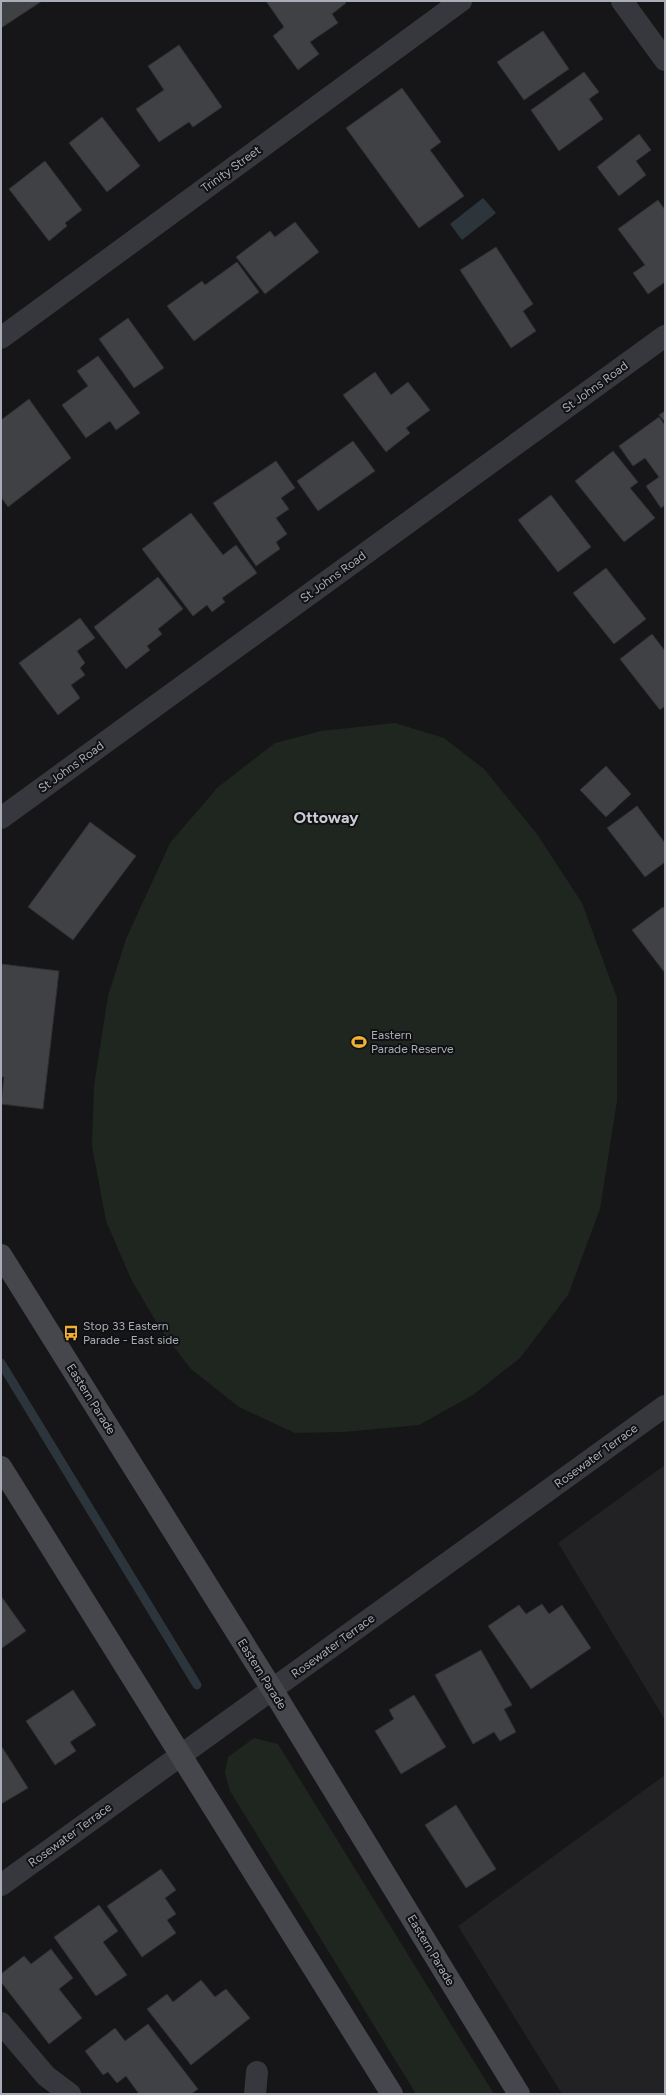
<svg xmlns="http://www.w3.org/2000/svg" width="666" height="2095" viewBox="0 0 666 2095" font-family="Figtree,sans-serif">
	<rect width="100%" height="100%" fill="#161618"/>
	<path fill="#222225" d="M665 1465V1720L558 1543Z
		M665 1775V2094H562L458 1926Z"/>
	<path fill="#1e261f" d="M395 723 444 738 484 769 537 834 582 903 617 998V1101L600 1209 568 1295 520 1358 473 1395 419 1425 343 1432 295 1433 239 1407 191 1369 161 1330 131 1279 106 1221 92 1146 94 1086 108 996 126 939 170 843 218 787 275 743 321 731Z
		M254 1738 278 1744 494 2094H416L230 1791 225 1773 228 1757Z"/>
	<path fill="#2c353c" d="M483 198 496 213 462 240 450 224Z"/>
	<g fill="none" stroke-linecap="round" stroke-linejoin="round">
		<path stroke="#2c353c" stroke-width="9" d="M1 1363 197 1685"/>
	</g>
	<path fill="#404145" stroke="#303034" d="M1 1H42L1 28Z
		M266 1H344L346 3 332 14 338 23 310 42 319 54 298 70 273 36 284 27Z
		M543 31 569 69 524 100 497 62Z
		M179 45 222 107 193 127 189 122 159 142 136 109 164 90 148 66Z
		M584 72 599 92 589 99 603 119 559 151 531 110Z
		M402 88 441 142 430 150 464 196 419 228 346 128Z
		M102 117 140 166 107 192 69 143Z
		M639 134 651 150 636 161 646 175 619 196 597 167Z
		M45 161 82 210 65 223 67 226 49 241 9 189Z
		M658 200 665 210V282L648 294 633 273 645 265 618 229Z
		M295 222 319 252 265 294 236 257 270 231 275 237Z
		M496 247 533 304 523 311 536 331 511 348 460 270Z
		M237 262 259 292 194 341 167 306 202 281 205 285Z
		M128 318 164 368 134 388 99 339Z
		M98 356 140 413 116 430 110 421 86 438 62 405 88 386 77 371Z
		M375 372 391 395 408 382 430 410 406 428 410 433 386 452 343 395Z
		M29 399 71 458 8 507 1 497V420Z
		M665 411V422L659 415Z
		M659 417 665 425V505L661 508 646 486 659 477 645 458 633 466 619 446Z
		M353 441 375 471 318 511 297 481Z
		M613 451 638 482 630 488 655 518 624 542 575 481Z
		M276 461 295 488 281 498 289 509 276 518 287 534 276 542 280 549 256 566 213 503Z
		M551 495 591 547 558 572 518 520Z
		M191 513 223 555 236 545 257 573 222 598 225 602 212 612 207 605 193 616 142 549Z
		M606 568 646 619 614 644 573 593Z
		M158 577 183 609 158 629 162 634 147 646 150 650 126 669 94 627Z
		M80 618 95 638 77 651 85 663 80 668 85 675 71 685 80 698 58 715 19 663Z
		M652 634 665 651V706L660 710 620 659Z
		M606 766 631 794 606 817 580 790Z
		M637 806 665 843V862L645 877 607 828Z
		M90 822 136 856 73 940 28 907Z
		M663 907 665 910V973L632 930Z
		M1 964 59 971 43 1109 1 1104 4 1077H1Z
		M1 1596 26 1631 2 1648 1 1647Z
		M542 1604 549 1614 562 1605 591 1648 531 1689 488 1626 519 1605 526 1614Z
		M481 1650 512 1705 504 1709 516 1732 500 1741 494 1732 473 1744 435 1675Z
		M73 1690 96 1725 70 1742 76 1751 55 1765 26 1721Z
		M414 1695 446 1747 401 1774 375 1731 394 1719 389 1710Z
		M2 1747 28 1788 1 1804V1748Z
		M456 1805 496 1869 466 1888 425 1825Z
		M161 1869 176 1890 165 1898 176 1914 167 1920 176 1933 142 1957 107 1906Z
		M99 1905 118 1931 103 1942 127 1975 96 1996 54 1937Z
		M51 1949 73 1978 59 1989 82 2018 49 2044 1 1982V1974L24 1956 31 1964Z
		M201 1980 215 1997 226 1989 250 2018 191 2065 147 2009 167 1994 173 2002Z
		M148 2024 198 2089 191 2094H139L126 2076 117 2083 108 2072 103 2075 85 2051 115 2028 125 2041Z"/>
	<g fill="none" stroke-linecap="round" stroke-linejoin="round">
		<path stroke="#37383d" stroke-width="22" d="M622 1 665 60
			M1 338 461 1
			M1 818 665 336
			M1 1885 665 1406
			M1 2023 46 2076 70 2094
			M255 2094 257 2072"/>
		<path stroke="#45474d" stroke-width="22" d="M1 1255 272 1689 519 2094
			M1 1467 392 2094"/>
	</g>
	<defs>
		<g id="stadium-bare" transform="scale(1.2)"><path d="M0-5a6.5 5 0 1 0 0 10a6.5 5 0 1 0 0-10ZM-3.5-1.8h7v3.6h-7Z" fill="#f2b134" stroke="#111113" stroke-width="2.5" paint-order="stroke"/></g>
		<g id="bus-bare" transform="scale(1.2)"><path d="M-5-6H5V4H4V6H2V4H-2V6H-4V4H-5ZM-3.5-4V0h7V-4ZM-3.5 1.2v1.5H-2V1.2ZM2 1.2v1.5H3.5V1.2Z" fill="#f2b134" stroke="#111113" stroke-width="2.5" paint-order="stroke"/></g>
	</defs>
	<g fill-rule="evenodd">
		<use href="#stadium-bare" x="359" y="1042"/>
		<use href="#bus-bare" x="71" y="1333"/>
	</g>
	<g text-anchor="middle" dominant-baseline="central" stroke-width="4" stroke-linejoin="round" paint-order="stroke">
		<g font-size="12" fill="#a8adb8" stroke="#111113">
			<text transform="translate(231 169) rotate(-36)">Trinity Street</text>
			<text transform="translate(595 387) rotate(-36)">St Johns Road</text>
			<text transform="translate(333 577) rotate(-36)">St Johns Road</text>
			<text transform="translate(71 767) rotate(-36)">St Johns Road</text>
			<text transform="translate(91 1399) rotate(58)">Eastern Parade</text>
			<text transform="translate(596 1456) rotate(-36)">Rosewater Terrace</text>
			<text transform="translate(333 1646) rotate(-36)">Rosewater Terrace</text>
			<text transform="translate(262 1674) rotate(58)">Eastern Parade</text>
			<text transform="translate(70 1835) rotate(-36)">Rosewater Terrace</text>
			<text transform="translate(431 1950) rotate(59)">Eastern Parade</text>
		</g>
		<g font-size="12" fill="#a8adb8" stroke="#111113" text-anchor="start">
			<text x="371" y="1035">Eastern<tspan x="371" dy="14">Parade Reserve</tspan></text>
			<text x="83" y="1326">Stop 33 Eastern<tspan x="83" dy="14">Parade - East side</tspan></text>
		</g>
		<g font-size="16" font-weight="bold" fill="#c9ccd4" stroke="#111113">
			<text x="326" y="817">Ottoway</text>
		</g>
	</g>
	<rect width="666" height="2095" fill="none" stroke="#a8adb8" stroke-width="4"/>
</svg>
